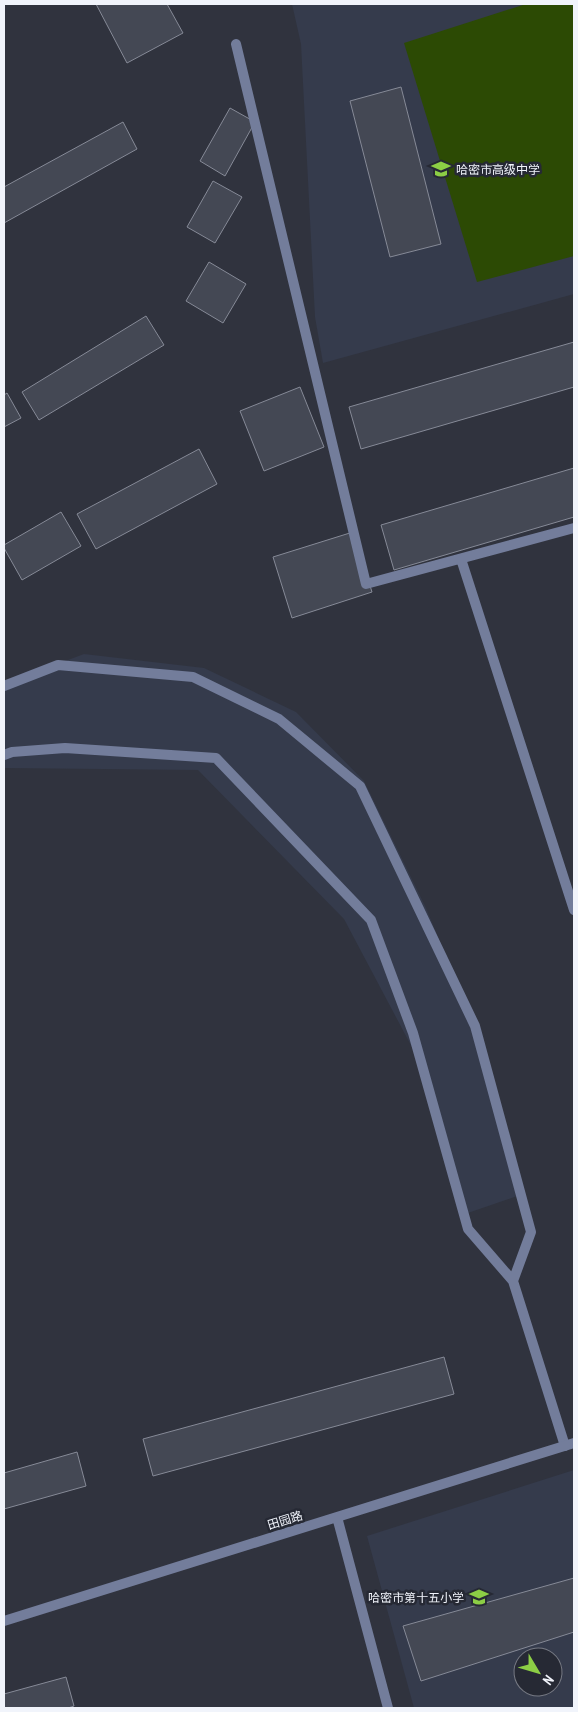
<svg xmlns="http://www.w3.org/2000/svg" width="578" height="1712" viewBox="0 0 578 1712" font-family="'PT Sans Narrow','Noto Sans SC',sans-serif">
	<rect width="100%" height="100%" fill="#30333e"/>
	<path fill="#353b4c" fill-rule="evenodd" d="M292 4H574V294L323 363 315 317 301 44Z
		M84 654 204 668 296 712 364 781 426 908 483 1047 523 1194 462 1215 415 1053 344 919 198 770 4 768V684Z
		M574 1470V1708H414L367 1536ZM523 1657H553V1687H523Z"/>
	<path fill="#2c4a04" d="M526 4H574V256L477 282 404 43Z"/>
	<path fill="#444854" stroke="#868a97" d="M96 4H167L183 33 127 63Z
		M401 87 441 244 390 257 350 101Z
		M230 108 255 122 225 176 200 161Z
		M123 122 137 149 4 223V187Z
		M213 181 242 197 215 243 187 227Z
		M209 262 246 284 223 323 186 301Z
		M146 316 164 345 39 420 22 392Z
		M574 342V387L361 449 349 407Z
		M300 387 324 447 264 471 240 411Z
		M7 393 21 418 4 427V395Z
		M199 449 217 484 96 549 77 514Z
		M574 468V517L394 570 381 525Z
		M61 512 81 546 22 580 4 548V545Z
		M353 532 372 592 292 618 273 557Z
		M444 1357 454 1394 153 1476 143 1439Z
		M77 1452 86 1486 4 1509V1473Z
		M574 1578V1632L421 1681 403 1626Z
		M66 1677 74 1706 68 1708H4V1694Z"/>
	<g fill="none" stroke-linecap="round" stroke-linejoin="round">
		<path stroke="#737d9b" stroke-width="10" d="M4 686 58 665 193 677 279 719 360 786 475 1026 531 1232 513 1281 565 1446
			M4 755 12 752 65 748 216 758 371 920 413 1033 468 1229 513 1281"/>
		<path stroke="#737d9b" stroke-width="10" d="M236 44 366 584 574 528
			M461 559 574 910
			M337 1517 388 1708
			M4 1621 574 1443"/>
	</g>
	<defs>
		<g id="university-bare" transform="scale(1.5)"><path d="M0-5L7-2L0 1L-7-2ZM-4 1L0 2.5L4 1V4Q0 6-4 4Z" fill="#8cce45" stroke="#262934" stroke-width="2.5" paint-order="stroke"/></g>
		<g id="school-bare" transform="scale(1.5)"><path d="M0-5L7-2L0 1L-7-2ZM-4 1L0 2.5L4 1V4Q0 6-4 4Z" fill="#8cce45" stroke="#262934" stroke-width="2.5" paint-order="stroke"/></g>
	</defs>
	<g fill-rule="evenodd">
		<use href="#university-bare" x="441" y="169"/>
		<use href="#school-bare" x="479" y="1597"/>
	</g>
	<g text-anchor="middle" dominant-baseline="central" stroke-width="5" stroke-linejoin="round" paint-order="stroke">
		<g font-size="12" fill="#f1f4fb" stroke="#262934" text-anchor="start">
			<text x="456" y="169">哈密市高级中学</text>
			<text x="464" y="1597" text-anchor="end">哈密市第十五小学</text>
		</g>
		<g font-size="12" fill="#f1f4fb" stroke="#262934">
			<text transform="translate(285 1520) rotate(-17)">田园路</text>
		</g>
	</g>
	<rect width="578" height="1712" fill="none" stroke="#f1f4fb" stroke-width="10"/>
	<g transform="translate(538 1672) rotate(128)"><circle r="24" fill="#262934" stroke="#777a84"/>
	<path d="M0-4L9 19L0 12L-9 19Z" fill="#8cce45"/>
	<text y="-8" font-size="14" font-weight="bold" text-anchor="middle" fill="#f1f4fb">N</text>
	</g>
</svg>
